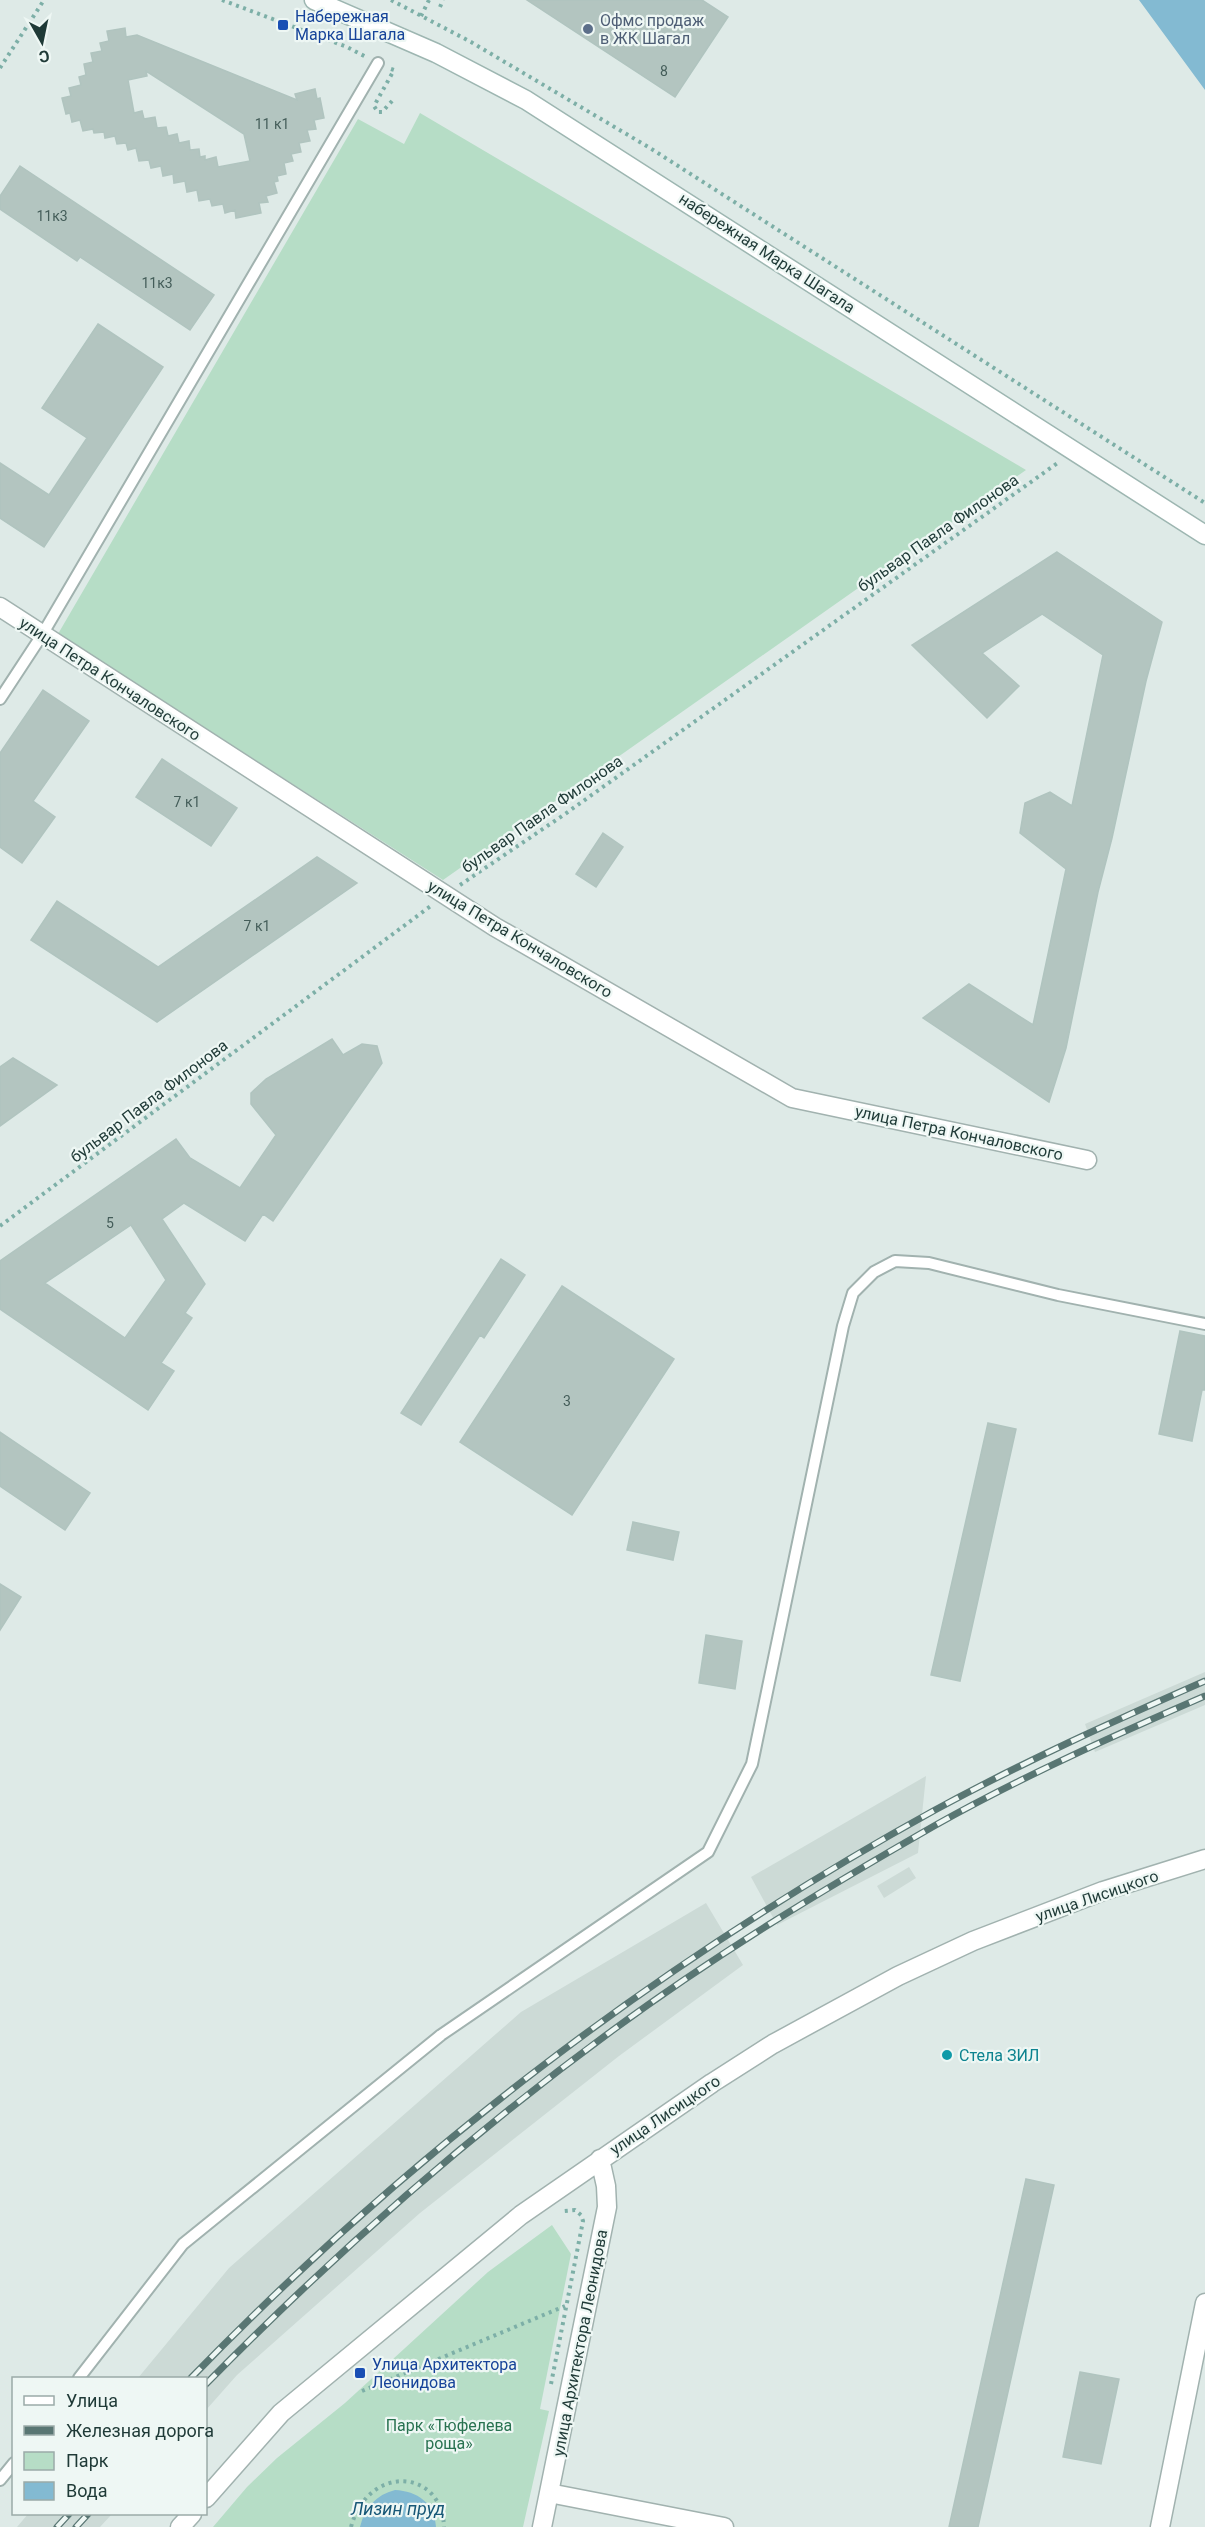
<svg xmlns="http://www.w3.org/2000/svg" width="1205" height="2527" viewBox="0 0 1205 2527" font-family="Roboto,sans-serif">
	<rect width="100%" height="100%" fill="#deeae7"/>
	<path fill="#ccdad6" d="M1205 1672V1705L1095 1752 1085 1724Z
		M926 1776 918 1853 777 1925 751 1877Z
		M909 1867 916 1878 884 1898 877 1886Z
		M706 1903 743 1965 619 2056 420 2213 237 2375 206 2410V2378H138L229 2268 521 2012Z
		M28 2514H112L100 2527H17Z"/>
	<path fill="#b6ddc6" d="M420 113 1026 470 443 880 58 634 358 119 404 144Z
		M552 2225 571 2254 540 2409 549 2411 523 2527H213L247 2487 277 2458 345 2403 488 2272Z"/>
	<path fill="#83bad2" d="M1139 0H1205V90Z
		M395 2490C417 2491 435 2503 436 2527H360C365 2507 376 2495 395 2490Z"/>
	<path fill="#b3c5c0" stroke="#b0c4bf" stroke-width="1.5" fill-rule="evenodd" d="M527 0H702L728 17 675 97Z
		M125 28 126 37 137 35 297 100 295 94 315 89 317 99 320 98 324 118 314 120 316 129 307 130 310 141 299 143 301 152 291 154 293 161 284 163 286 174 277 176 278 181 274 182 277 193 266 196 268 202 259 203 261 213 236 218 235 210 225 213 223 204 212 206 210 199 199 201 197 190 187 192 185 181 174 183 173 174 163 176 161 166 151 168 149 160 139 161 136 148 128 150 126 143 117 144 115 136 105 138 104 132 94 133 93 129 83 131 80 120 72 122 70 113 66 114 62 98 71 96 69 88 81 85 79 77 86 75 84 64 93 62 91 53 102 51 100 43 109 41 107 31ZM146 71 244 134 250 161 218 167 216 157 205 160V156L200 157 199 149 190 150 189 141 179 143 177 134 168 136 166 127 157 128 155 117 144 119 142 111 134 113 128 80 147 76Z
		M20 166 214 295 190 330 80 257 77 261 0 209V196Z
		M98 324 163 367 44 547 0 518V463L49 495 87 438 42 408Z
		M1057 552 1162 622 1146 681 1112 838 1098 892 1066 1048 1049 1102 923 1018 969 984 1033 1025 1066 869 1020 833 1025 803 1050 792 1072 806 1103 655 1042 614 982 653 1019 686 987 718 912 645Z
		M43 690 89 721 33 801 55 817 22 863 0 847V753Z
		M162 759 237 808 211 846 136 797Z
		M603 833 623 847 596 887 576 874Z
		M317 857 357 883 157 1022 31 940 57 901 158 967Z
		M332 1039 343 1055 362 1044 377 1046 382 1063 273 1221 263 1214 245 1241 184 1203 162 1219 205 1284 185 1313 192 1318 161 1363 174 1371 148 1410 0 1309V1261L176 1139 190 1158 240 1188 276 1135 251 1104V1093L266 1079ZM131 1225 166 1280 125 1338 45 1283Z
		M13 1058 57 1085 0 1126V1067Z
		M501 1259 525 1275 484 1338 480 1335 421 1425 401 1413Z
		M562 1286 674 1359 572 1515 460 1442Z
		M1180 1331 1205 1336V1390H1202L1192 1441 1159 1434Z
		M988 1423 1016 1429 960 1681 931 1675Z
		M0 1432 90 1493 65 1530 0 1486Z
		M633 1522 679 1532 673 1560 627 1550Z
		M0 1584 21 1597 0 1630Z
		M706 1635 742 1641 735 1689 699 1683Z
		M1026 2179 1054 2185 978 2527H949Z
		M1080 2372 1119 2379 1101 2464 1063 2457Z"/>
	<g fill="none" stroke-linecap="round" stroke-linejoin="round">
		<g stroke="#a1b2af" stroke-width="14">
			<path id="service" d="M0 699 42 635 378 63
				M79 2378 183 2244 441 2035 708 1852 752 1764 843 1326 853 1293 874 1272 895 1261 929 1263 1058 1295 1205 1324
				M0 2480 14 2463"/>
		</g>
		<g stroke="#a1b2af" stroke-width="21">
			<path id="minor" d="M0 607 495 927 792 1098 1087 1160
				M549 2493 724 2527
				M206 2498 281 2413 521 2215 712 2083 773 2044 898 1976 973 1941 1103 1891 1205 1859
				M180 2527 192 2514
				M542 2527 607 2207 606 2186 600 2159
				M1160 2527 1205 2303"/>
		</g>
		<g stroke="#9db6b1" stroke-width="21">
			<path id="secondary" d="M314 0 436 53 526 100 1205 535"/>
		</g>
		<path stroke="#7dafa7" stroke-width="4" stroke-dasharray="3 4.5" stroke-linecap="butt" d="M222 0 347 47 368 58
			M391 0 471 42 650 148 1205 503
			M440 7 443 0
			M421 16 429 0
			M0 68 44 0
			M391 69 394 70 374 106 378 112H382L393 100
			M460 885 565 814 1059 462
			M0 1226 432 905
			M551 2384 583 2221 581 2215 575 2210 564 2211
			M362 2391 565 2306
			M351 2527C368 2464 442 2468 444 2527"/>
		<use href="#service" stroke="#fff" stroke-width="10"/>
		<use href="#minor" stroke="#fff" stroke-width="18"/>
		<use href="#secondary" stroke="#fff" stroke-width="18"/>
		<g stroke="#597673" stroke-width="7">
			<path id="rail" d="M191 2378C409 2153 661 1961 935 1810 1023 1762 1114 1721 1205 1681
				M206 2384C332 2256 468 2136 613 2030 715 1955 824 1889 934 1826 1021 1777 1113 1736 1205 1696
				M57 2527 69 2514
				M76 2527 88 2514"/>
		</g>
		<use href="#rail" stroke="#eef7f4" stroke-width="4.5" stroke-dasharray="14" stroke-linecap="butt"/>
	</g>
	<g fill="#1a4fb4" stroke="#eef7f4" stroke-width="2">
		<rect x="277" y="19" width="12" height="12" rx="3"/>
		<rect x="354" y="2367" width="12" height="12" rx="3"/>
	</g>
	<circle fill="#5c6f8a" stroke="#eef7f4" stroke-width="2" cx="588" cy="29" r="6"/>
	<circle fill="#0f9aa8" stroke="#eef7f4" stroke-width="2" cx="947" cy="2055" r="6"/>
	<g text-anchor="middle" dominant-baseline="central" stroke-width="4.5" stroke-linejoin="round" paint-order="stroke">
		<g font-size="14" fill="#445d59">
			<text x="664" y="71">8</text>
			<text x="272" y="124">11 к1</text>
			<text x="52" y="216">11к3</text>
			<text x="157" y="283">11к3</text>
			<text x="187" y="802">7 к1</text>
			<text x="257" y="926">7 к1</text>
			<text x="110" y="1223">5</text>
			<text x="567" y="1401">3</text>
		</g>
		<g font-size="16" fill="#164399" stroke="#eef7f4" text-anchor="start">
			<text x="295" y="16">Набережная<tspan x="295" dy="18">Марка Шагала</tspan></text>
			<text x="372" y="2364">Улица Архитектора<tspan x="372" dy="18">Леонидова</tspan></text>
		</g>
		<g font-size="16" fill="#4e5e75" stroke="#eef7f4" text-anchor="start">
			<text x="600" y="20">Офмс продаж<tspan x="600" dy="18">в ЖК Шагал</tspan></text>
		</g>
		<g font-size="16" fill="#1f3a37" stroke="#eef7f4">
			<text transform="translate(767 253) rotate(33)">набережная Марка Шагала</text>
			<text transform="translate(938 533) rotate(-35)">бульвар Павла Филонова</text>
			<text transform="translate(110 679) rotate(33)">улица Петра Кончаловского</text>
			<text transform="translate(542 814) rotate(-35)">бульвар Павла Филонова</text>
			<text transform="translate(520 939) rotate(31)">улица Петра Кончаловского</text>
			<text transform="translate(149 1101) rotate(-37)">бульвар Павла Филонова</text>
			<text transform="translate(959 1133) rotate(12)">улица Петра Кончаловского</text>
			<text transform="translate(1097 1896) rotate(-19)">улица Лисицкого</text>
			<text transform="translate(665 2115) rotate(-34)">улица Лисицкого</text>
			<text transform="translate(580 2343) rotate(-79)">улица Архитектора Леонидова</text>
		</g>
		<g font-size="16" fill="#0d838f" stroke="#eef7f4" text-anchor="start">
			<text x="959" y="2055">Стела ЗИЛ</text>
		</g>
		<g font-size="16" fill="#287250" stroke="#eef7f4">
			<text x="449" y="2425">Парк «Тюфелева<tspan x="449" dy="18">роща»</tspan></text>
		</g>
		<g font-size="18" font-style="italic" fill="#185877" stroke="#eef7f4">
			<text x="398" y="2508">Лизин пруд</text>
		</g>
	</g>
	<rect x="12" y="2377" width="195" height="138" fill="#eef7f4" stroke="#9baba8" stroke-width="1.5"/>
	<rect x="24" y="2396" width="30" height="9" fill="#ffffff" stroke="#9baba8" stroke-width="1.5"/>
	<text x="66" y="2407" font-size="18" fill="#1f3a37">Улица</text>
	<rect x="24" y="2426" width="30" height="9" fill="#597673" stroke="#9baba8" stroke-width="1.5"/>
	<text x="66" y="2437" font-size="18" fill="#1f3a37">Железная дорога</text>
	<rect x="24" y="2452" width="30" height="18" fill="#b6ddc6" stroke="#9baba8" stroke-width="1.5"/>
	<text x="66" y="2467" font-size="18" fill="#1f3a37">Парк</text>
	<rect x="24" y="2482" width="30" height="18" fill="#83bad2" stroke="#9baba8" stroke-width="1.5"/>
	<text x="66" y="2497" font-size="18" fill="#1f3a37">Вода</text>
	<g transform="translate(42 42) rotate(171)" stroke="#eef7f4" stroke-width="4.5" paint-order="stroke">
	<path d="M0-4.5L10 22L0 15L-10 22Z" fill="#1f3a37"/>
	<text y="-9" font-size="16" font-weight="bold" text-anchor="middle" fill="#1f3a37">С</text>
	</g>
</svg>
